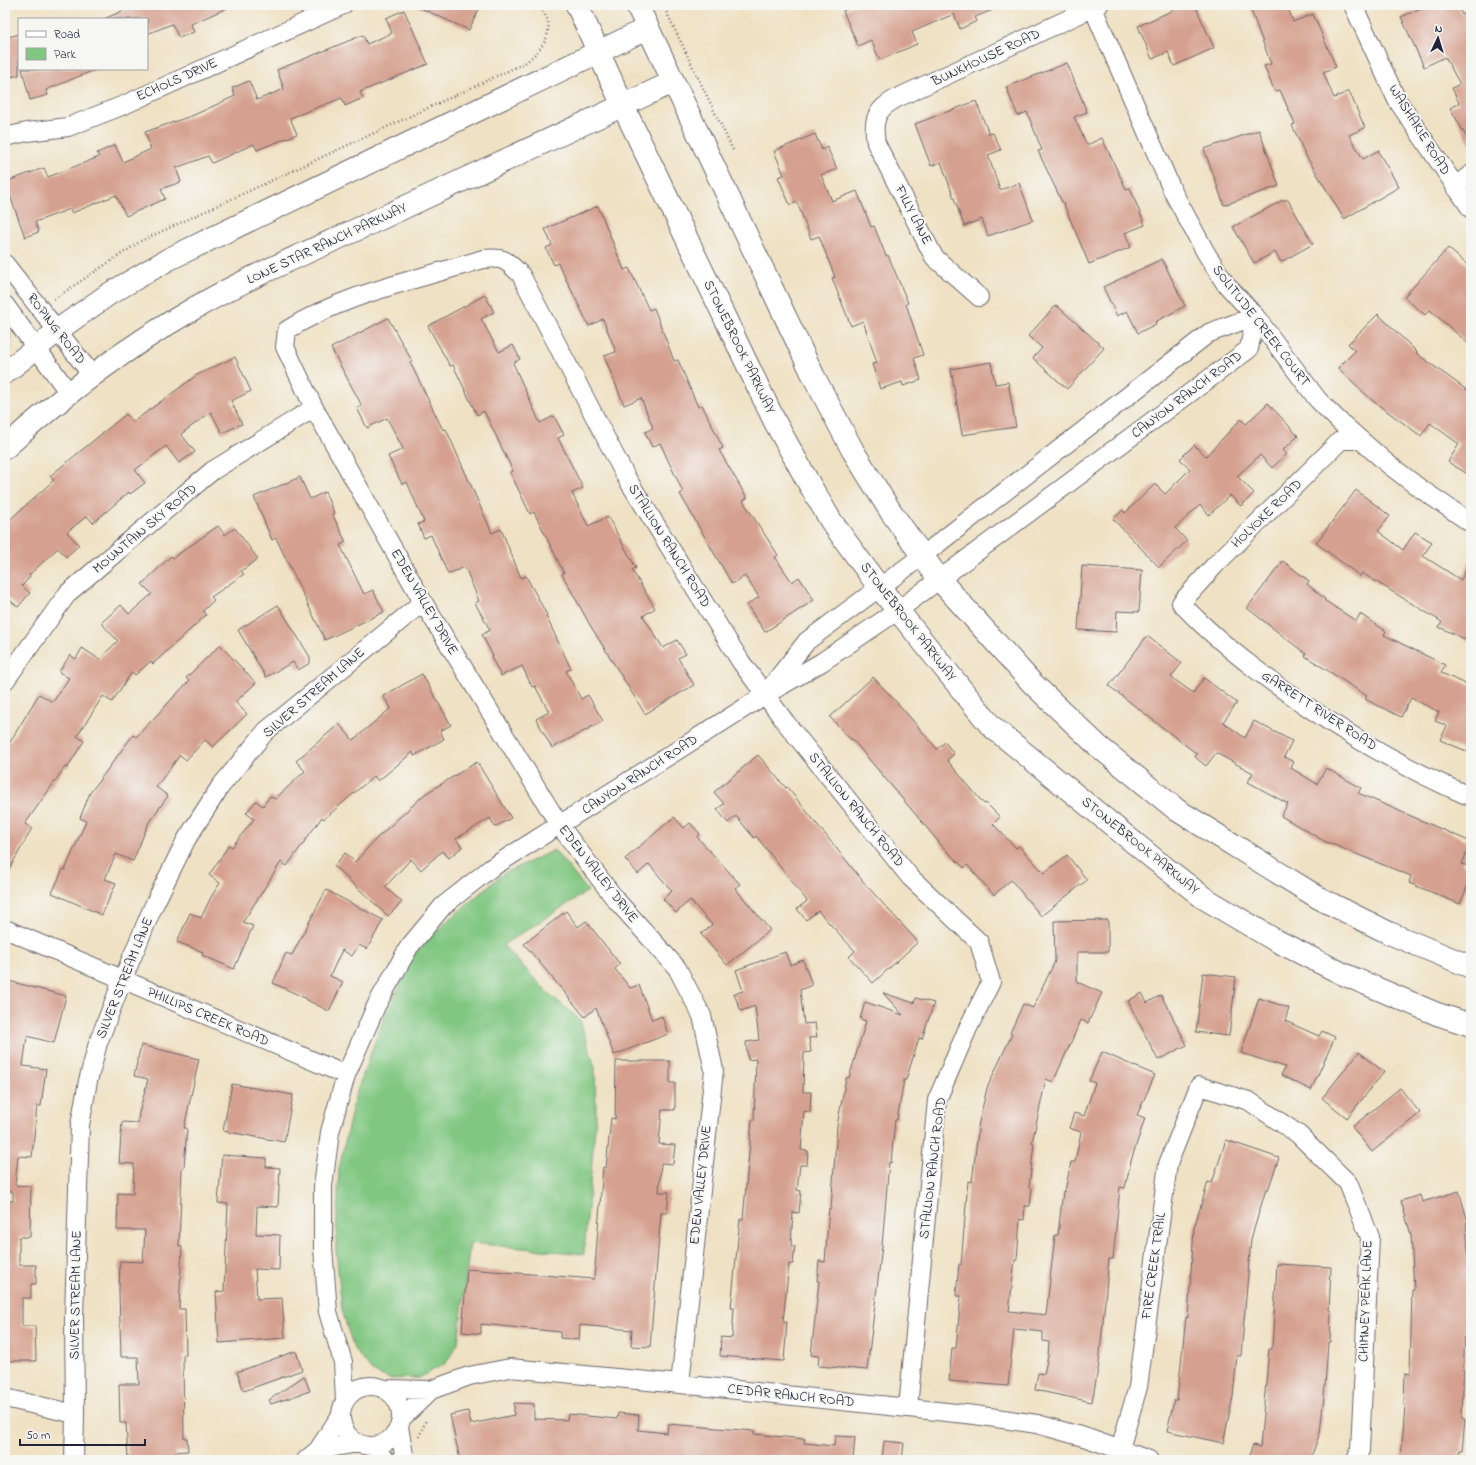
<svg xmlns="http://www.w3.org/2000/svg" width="1476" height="1465" viewBox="0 0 1476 1465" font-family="'Indie Flower',sans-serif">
	<rect width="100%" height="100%" fill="#f6f6f2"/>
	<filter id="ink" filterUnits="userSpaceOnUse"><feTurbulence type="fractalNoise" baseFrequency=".025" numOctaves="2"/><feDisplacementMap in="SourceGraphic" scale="8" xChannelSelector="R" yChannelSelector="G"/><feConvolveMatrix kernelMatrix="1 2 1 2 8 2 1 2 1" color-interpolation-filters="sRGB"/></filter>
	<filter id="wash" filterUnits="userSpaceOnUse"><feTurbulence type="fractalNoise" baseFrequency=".012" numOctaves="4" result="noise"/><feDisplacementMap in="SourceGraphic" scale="16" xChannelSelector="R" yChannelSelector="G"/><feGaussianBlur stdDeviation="0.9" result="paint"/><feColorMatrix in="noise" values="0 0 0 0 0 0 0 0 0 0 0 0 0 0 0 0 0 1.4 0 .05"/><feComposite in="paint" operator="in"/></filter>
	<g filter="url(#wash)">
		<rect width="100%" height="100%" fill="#efe1c3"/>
		<path fill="#81c782" stroke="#52745e" d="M5 324 10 332 11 349 5 355Z
			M554 850 588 891 503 945 547 992 580 1020 595 1068 596 1114 584 1254 470 1243 458 1343 446 1363 419 1378 390 1379 372 1371 354 1349 342 1310 336 1249 339 1169 355 1096 383 1020 415 953 446 922 503 874Z"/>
		<g id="blocks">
			<path fill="#d5a08f" d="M136 5H234L191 24 194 32 179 38 172 24 147 34V19H104Z
				M414 5H481L469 30Z
				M855 5H1003V6L975 17 977 21 960 29 954 14 912 32 917 44 880 60 871 40 858 46 843 11Z
				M1185 5H1195L1214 48 1174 66 1168 52 1152 59 1138 26Z
				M1249 5H1287L1293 22 1313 14 1336 67 1323 72 1334 98 1349 91 1365 128 1349 135 1363 159 1379 150V153L1399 187 1344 219 1305 154 1292 125 1295 124 1280 90 1275 92 1264 66 1271 64Z
				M1428 5H1457L1462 15 1465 13 1471 26V145L1450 108 1459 103 1452 88 1460 84 1445 57 1424 67 1401 17Z
				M404 10 428 64 360 92 363 98 345 106 342 98 290 118 297 134 257 150 254 144 212 163 208 156 176 168 181 182 161 189 165 199 126 216 116 195 72 213 70 209 35 222 39 232 25 237 5 182 44 168 48 177 99 157 97 153 115 145 123 162 151 149 145 132 194 115 235 96 232 88 249 81 257 100 284 89 277 70 363 35 367 44 392 33 386 18Z
				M19 34V75L5 78V38Z
				M1067 63 1087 112 1074 117 1087 145 1102 138 1126 189 1130 188 1145 225 1125 233 1131 247 1089 264 1063 202H1062L1038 151 1042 150 1027 112 1018 116 1006 87Z
				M22 69H97L46 90 48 95 30 100Z
				M976 101 989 134 993 133 1001 150 988 155 1000 190 1019 183 1033 220 988 236 982 219 964 226 941 162 931 166 915 124Z
				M1259 130 1279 186 1224 205 1204 149Z
				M815 134 822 150 827 147 837 169 821 175 832 201 857 191 871 227 874 226 886 256 888 255 908 303 906 304 923 355 914 358 921 380 903 386 902 382 880 389 872 364 877 363 863 321 851 326 832 278 835 277 819 236 811 239 797 202 790 205 778 177 784 175 774 151Z
				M1283 200H1288L1313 244 1281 262 1275 252 1254 263 1233 227Z
				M598 206 624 270 629 268 649 310 654 308 674 361 678 360 698 407 702 405 723 448 719 450 747 498 743 501 778 555 775 557 792 582 799 577 814 600 765 632 747 605 759 597 745 576 732 584 680 494 683 492 660 443 652 447 645 432 653 428 641 398 624 405 604 356 616 352 603 319 589 326 558 263 554 265 546 248 552 245 545 229Z
				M1448 248 1471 268V346L1430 310 1425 315 1404 297Z
				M1162 259 1185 306 1155 322 1156 324 1138 333 1127 311 1117 316 1103 287Z
				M485 295 494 312 481 319 499 352 513 345 520 359 513 363 540 423 554 416 564 435 558 438 583 488 572 493 588 526 608 517 636 568 632 570 655 608 643 616 663 648 677 640 686 654 678 658 694 685 645 714 590 625 562 574 564 573 534 512 530 514 510 472 513 471 484 411 477 415 453 365 450 366 428 326Z
				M1056 305 1104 348 1067 389 1033 358 1042 348 1028 336Z
				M1378 314 1417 352 1416 353 1471 393V476L1448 462 1459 444 1430 423 1421 436 1373 401 1338 368 1355 351 1348 344Z
				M388 318 412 361 410 362 443 430 446 429 492 533 501 529 521 578 526 576 547 615 546 616 571 669 566 671 581 699 588 695 603 721 552 748 536 719 549 712 535 686 532 687 522 666 501 676 491 657 493 656 482 635 490 630 475 603 479 601 465 567 448 574 431 535 424 538 418 524 424 522 407 482 402 484 388 456 403 449 387 418 367 428 357 408 362 406 331 348Z
				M235 357 251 391 231 401 242 424 222 433 211 412 181 434 195 452 179 463 166 446 135 470 145 483 130 494 129 492 93 523 87 516 67 532 79 545 66 557 58 548 29 575 30 577 22 586 30 593 18 607 5 596V524L54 480 50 476 126 414 133 422 197 375Z
				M991 362 995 384 1008 382 1016 427 962 435 951 369Z
				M1268 403 1298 436 1283 450 1287 454 1272 468 1260 455 1237 476 1254 493 1241 506 1230 495 1209 515 1200 505 1175 528 1187 541 1159 567 1113 519 1123 510 1125 513 1155 484 1165 494 1190 469 1180 459 1194 445 1206 456 1241 419 1246 424Z
				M300 477 310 499 325 492 334 513 332 514 346 542 340 545 364 594 373 590 384 612 325 640 276 538 272 540 254 497Z
				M1356 490 1390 516 1378 531 1403 550 1415 532 1432 542 1423 556 1461 580 1471 558V642L1439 627 1442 622 1362 573 1360 576 1316 543Z
				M218 526 225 535 235 528 258 559 241 571 244 574 211 597 214 600 203 611 206 615 153 664 151 661 135 675 132 672 112 702 103 696 77 736 84 741 67 768 65 767 25 824 32 828 5 877V738L10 742 39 694 53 702 69 678 59 672 70 655 76 659 82 648 99 659 118 641 101 623 121 605 129 614 152 594 142 584 171 556 173 558Z
				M1283 561 1309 581 1307 584 1325 599 1324 600 1356 621 1360 614 1386 631 1384 635 1445 665 1441 673 1471 686V753L1440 740 1447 726 1435 721 1439 712 1411 698 1401 717 1365 699 1367 696 1305 656 1306 654 1247 608Z
				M1082 566 1142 570 1139 612 1117 611 1116 632 1078 630Z
				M278 605 310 657V663L298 670 293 662 266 677 238 630Z
				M1147 636 1182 663 1171 677 1193 693 1204 678 1237 703 1223 722 1245 738 1254 721 1292 741 1284 757 1294 762 1291 768 1317 784 1326 768 1361 788 1358 793 1471 842 1462 864 1471 867V878L1460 904 1409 883 1411 876 1324 841 1281 816 1288 804 1248 782 1253 773 1216 753 1206 766 1195 757 1197 754 1109 686Z
				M220 645 256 683 235 702 247 714 213 747 205 740 186 760 180 755 156 787 168 796 149 822 133 861 116 854 105 879 116 883 102 915 52 893 63 869 65 870 86 821 80 818 90 793 133 735 136 737 189 681 186 678Z
				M422 674 451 725 440 731 444 739 414 756 413 752 378 781 374 776 324 819 322 817 287 866 281 862 243 922 253 926 234 969 202 955 203 952 177 942 190 913 201 918 211 897 220 883 209 875 229 845 232 847 254 819 246 813 256 801 263 806 270 796 275 799 305 771 296 761 339 724 353 740 391 708 383 696Z
				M873 677 902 708 937 749 945 742 954 754 947 760 984 804 986 803 1000 817 993 824 1016 848 1019 846 1044 873 1067 855 1087 880 1041 916 1011 880 994 895 967 865 964 868 943 847 852 739 851 740 830 717Z
				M758 755 786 788 787 787 866 885 918 942 873 983 849 957 855 951 818 911 806 920 797 909 807 901 756 836 754 838 736 816 728 823 717 809 724 804 714 792Z
				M477 762 511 818 495 827 490 818 456 839 462 847 449 858 442 851 421 870 411 859 385 887 402 902 388 916 334 866 345 853 355 862 376 839 425 794Z
				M674 817 684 828 690 823 700 834 697 837 740 884 735 888 770 930 727 965 701 934 712 925 690 900 676 913 663 899 672 891 649 864 638 874 625 859Z
				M326 890 383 920 367 949 359 945 352 956 342 950 330 976 343 982 329 1011 307 1000V999L273 983 286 953 292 955Z
				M566 911 578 927 586 921 620 964 615 969 630 988 639 985 652 1020 662 1016 668 1034 614 1055 596 1008 585 1017 524 944Z
				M1108 920V952H1077V982L1102 993 1088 1023 1081 1020 1053 1082 1046 1079 1032 1143H1034L1029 1188H1032L1030 1206H1025L1024 1220 1020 1219 1017 1260H1015L1009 1311 1046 1315 1055 1235H1058L1063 1191H1065L1071 1162H1075L1081 1132 1069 1128 1074 1113 1084 1116 1095 1083 1089 1081 1102 1052 1155 1075 1137 1115 1145 1118 1131 1161 1125 1188 1120 1187 1113 1259H1109L1099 1364 1092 1402 1035 1390 1038 1373 1044 1374 1048 1356 1049 1342 1043 1341V1332L1014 1329 1008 1386 949 1381 952 1348H956L961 1296H956L959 1264 961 1265 968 1181 972 1182 979 1122 987 1088 1012 1034 1010 1033 1023 1004 1033 1008 1055 961 1054 921Z
				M785 952 790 965 803 960 812 985 800 990 804 1024 815 1023 817 1037 809 1038 811 1052 804 1053 803 1092H811L810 1112 804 1111 801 1150 808 1151 807 1165H800L797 1190 801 1191 799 1213 793 1212 791 1245 795 1246 793 1264H789L783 1322H787L784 1361 720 1356 721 1337 732 1338 734 1308H731L740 1219H743L752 1120H754L756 1059 748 1060 746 1042 759 1040 755 1006 741 1011 734 994 743 991 736 970Z
				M1203 973 1236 977 1229 1036 1196 1032Z
				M5 980 66 996 54 1043 27 1036 23 1066 46 1069 41 1106H37L32 1157 18 1156 15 1185 31 1186 30 1237H19V1265H36V1284H31V1298H22V1326H35L36 1361H5V1201H13V1192L5 1191Z
				M883 993 914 1003 916 998 934 1003 922 1039 919 1038 906 1080H904L897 1120H895L891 1163 889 1162 882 1246 867 1370 818 1366 819 1356 811 1355 819 1281H817L819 1261 825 1262 829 1208 831 1209 837 1126 846 1078H849L866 1021 860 1019 865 1002 903 1015Z
				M1142 993 1147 1003 1161 995 1187 1045 1158 1060 1128 1001Z
				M1259 998 1289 1008 1285 1021 1319 1036 1322 1031 1335 1037 1311 1090 1281 1075 1285 1067 1241 1053Z
				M141 1045 199 1059 184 1128H187L184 1168H182L179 1246 182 1247 179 1309H185L186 1355H183L184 1438H187L188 1451 175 1452V1460H128L126 1423H120L119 1384H139L138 1357H121L119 1291 120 1261 143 1262 145 1230H117L118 1193 133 1194 134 1164 119 1163 122 1122 138 1123 139 1113 148 1079 134 1076Z
				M1359 1052 1384 1072 1347 1118 1322 1098Z
				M616 1061H670V1083H675V1110H662L659 1144 675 1145 673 1164 661 1163 659 1192H669L667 1213H661L650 1347 631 1346 632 1330 580 1325 579 1340 560 1338V1332L481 1324V1334L462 1332 467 1269 594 1279 603 1167 606 1168 611 1118 615 1119Z
				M232 1084 293 1095 284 1142 223 1131Z
				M1400 1088 1420 1113 1372 1152 1352 1127Z
				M1226 1140 1279 1158 1268 1190 1266 1189 1251 1239 1241 1356 1237 1355 1233 1397 1223 1443 1167 1431 1174 1400H1177L1186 1317 1188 1318 1194 1228 1208 1182 1212 1183Z
				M222 1155 266 1158V1167L280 1168 278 1207 257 1206 256 1234 280 1235 279 1270 255 1269 257 1299 282 1298 285 1338 219 1343 216 1292 224 1291 228 1204 218 1203Z
				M1459 1191 1468 1222H1466L1471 1293 1470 1325H1465L1462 1419H1465L1462 1451H1459L1458 1460H1401L1405 1405H1404L1405 1373 1410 1374 1412 1290H1414L1411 1235 1401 1201 1420 1195 1422 1202Z
				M1277 1264 1331 1267 1329 1310 1331 1311 1330 1342H1328L1325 1387 1320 1433 1310 1460H1247L1253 1445 1260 1447 1269 1349H1272Z
				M296 1351 302 1370 244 1391 237 1372Z
				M304 1376 310 1391 271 1404 269 1400Z
				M514 1403 534 1404V1419L567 1420 568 1414 617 1419 618 1413 639 1415 638 1430 667 1433 668 1424 754 1431V1434L805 1439 804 1443 834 1446 835 1436 855 1437 853 1460H460L450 1415 468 1411 471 1424 514 1415Z
				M884 1441 904 1443 902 1460H882Z"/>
		</g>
	</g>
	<g filter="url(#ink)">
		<use href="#blocks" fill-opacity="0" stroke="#6a656b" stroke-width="1"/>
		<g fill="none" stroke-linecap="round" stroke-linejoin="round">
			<g stroke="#6a656b" stroke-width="20">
				<path id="minor" d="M1353 5 1397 100 1471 209
					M1093 8 1173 192 1206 253 1225 283 1255 316 1318 400 1339 421 1388 464 1418 487 1471 523
					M5 137 27 132 68 127 124 105 343 5
					M1455 187 1471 174
					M5 264 92 375
					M979 297 934 257 876 143C872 120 876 109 897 98L1099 5
					M5 305 69 393
					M1360 440H1341L1215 565 1181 603C1203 627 1228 648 1254 668 1320 719 1394 764 1471 797
					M5 681 68 593 212 471 314 408
					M770 688 807 641 922 556 1209 333 1255 316
					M5 929 346 1075
					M680 1384 714 1070 702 1016 677 968 616 900 560 826 423 602 314 408 285 347 287 330C346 293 417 280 483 259 505 257 506 260 521 275L626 477 741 662 786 723 910 877 979 942 991 982 968 1028 937 1100 908 1408
					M341 1416a30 30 0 1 1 60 0a30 30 0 1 1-60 0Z
					M384 1389 431 1390 469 1376 510 1368 680 1384 975 1415 1037 1424 1087 1438 1149 1460
					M5 1398 75 1414
					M345 1401 343 1362 328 1312 323 1248V1186L330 1132 346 1075 377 1004 409 947 443 906 491 868 765 695 822 662 897 611 1249 349 1255 316
					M401 1419 431 1390
					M399 1427 405 1460
					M368 1446 386 1460
					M1120 1449 1138 1387 1168 1164 1199 1086 1249 1101 1298 1134 1348 1183 1370 1237 1360 1450 1356 1460
					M318 1450 358 1443
					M74 1460 75 1414 74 1316 80 1125 88 1081 98 1043 122 981 153 907 186 840 220 787 266 731 423 602
					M306 1460 318 1450 341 1415"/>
			</g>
			<g stroke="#6a656b" stroke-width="24">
				<path id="major" d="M577 5 623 106 775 422 807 480 831 521 879 587 991 726 1154 859 1204 898 1275 940 1343 974 1437 1014 1471 1025
					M637 5 814 377 853 451 891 512 939 579 1032 683 1098 746 1177 810 1319 898 1389 933 1471 967
					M5 373 65 325 109 294 169 259 648 28
					M5 448C63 395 125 348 193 309 255 273 323 246 388 215 483 171 578 127 673 82"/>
			</g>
			<path stroke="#6a656b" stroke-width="2.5" stroke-dasharray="1 3" stroke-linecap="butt" d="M663 5 734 152
				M54 299 141 241 525 63C537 53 551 40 548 22 547 17 542 10 539 5
				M419 1437 426 1420"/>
			<use href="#minor" stroke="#fff" stroke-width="18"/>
			<use href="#major" stroke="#fff" stroke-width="22"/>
		</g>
	</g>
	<g text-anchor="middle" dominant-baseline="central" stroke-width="4" stroke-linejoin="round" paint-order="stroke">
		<g font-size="14" fill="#22223b" stroke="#f6f6f2">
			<text transform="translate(986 58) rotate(-25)">BUNKHOUSE ROAD</text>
			<text transform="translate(177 80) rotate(-24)">ECHOLS DRIVE</text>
			<text transform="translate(1419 130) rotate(58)">WASHAKIE ROAD</text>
			<text transform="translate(913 215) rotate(63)">FILLY LANE</text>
			<text transform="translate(327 244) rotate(-25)">LONE STAR RANCH PARKWAY</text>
			<text transform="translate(1261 326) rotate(52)">SOLITUDE CREEK COURT</text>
			<text transform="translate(56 329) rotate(52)">ROPING ROAD</text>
			<text transform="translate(739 347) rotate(64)">STONEBROOK PARKWAY</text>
			<text transform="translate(1187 395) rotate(-37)">CANYON RANCH ROAD</text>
			<text transform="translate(1267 514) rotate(-44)">HOLYOKE ROAD</text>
			<text transform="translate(145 529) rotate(-40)">MOUNTAIN SKY ROAD</text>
			<text transform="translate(669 546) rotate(58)">STALLION RANCH ROAD</text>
			<text transform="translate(424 602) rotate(60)">EDEN VALLEY DRIVE</text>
			<text transform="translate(908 622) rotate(52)">STONEBROOK PARKWAY</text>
			<text transform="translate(314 693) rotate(-41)">SILVER STREAM LANE</text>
			<text transform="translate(1319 711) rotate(33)">GARRETT RIVER ROAD</text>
			<text transform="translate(640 775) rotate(-33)">CANYON RANCH ROAD</text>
			<text transform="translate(856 810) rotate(51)">STALLION RANCH ROAD</text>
			<text transform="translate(1140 846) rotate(39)">STONEBROOK PARKWAY</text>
			<text transform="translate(598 874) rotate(52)">EDEN VALLEY DRIVE</text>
			<text transform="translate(125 978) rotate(-68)">SILVER STREAM LANE</text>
			<text transform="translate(208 1017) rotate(23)">PHILLIPS CREEK ROAD</text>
			<text transform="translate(933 1168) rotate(-83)">STALLION RANCH ROAD</text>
			<text transform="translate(701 1185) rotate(-84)">EDEN VALLEY DRIVE</text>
			<text transform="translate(1154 1266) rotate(-82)">FIRE CREEK TRAIL</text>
			<text transform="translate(76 1295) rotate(-89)">SILVER STREAM LANE</text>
			<text transform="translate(1366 1301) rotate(-88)">CHIMNEY PEAK LANE</text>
			<text transform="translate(791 1396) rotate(6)">CEDAR RANCH ROAD</text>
		</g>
	</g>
	<rect width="1476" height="1465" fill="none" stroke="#f6f6f2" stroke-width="20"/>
	<rect x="18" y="18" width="130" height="52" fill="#f6f6f2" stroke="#a1a1a9"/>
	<rect x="26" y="31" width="20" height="6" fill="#ffffff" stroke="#a1a1a9"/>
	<text x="54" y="38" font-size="12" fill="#22223b">Road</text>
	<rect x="26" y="48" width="20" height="12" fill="#81c782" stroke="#a1a1a9"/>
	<text x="54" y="58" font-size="12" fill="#22223b">Park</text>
	<g transform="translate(1438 38) rotate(4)" stroke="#f6f6f2" stroke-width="3" paint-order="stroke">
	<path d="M0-3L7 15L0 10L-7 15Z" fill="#22223b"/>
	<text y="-6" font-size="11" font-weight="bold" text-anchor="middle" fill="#22223b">N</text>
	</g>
	<path d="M20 1439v6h125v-6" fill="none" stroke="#22223b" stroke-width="2"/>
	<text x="26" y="1439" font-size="12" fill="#22223b" stroke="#f6f6f2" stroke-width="3" paint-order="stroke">50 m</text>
</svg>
